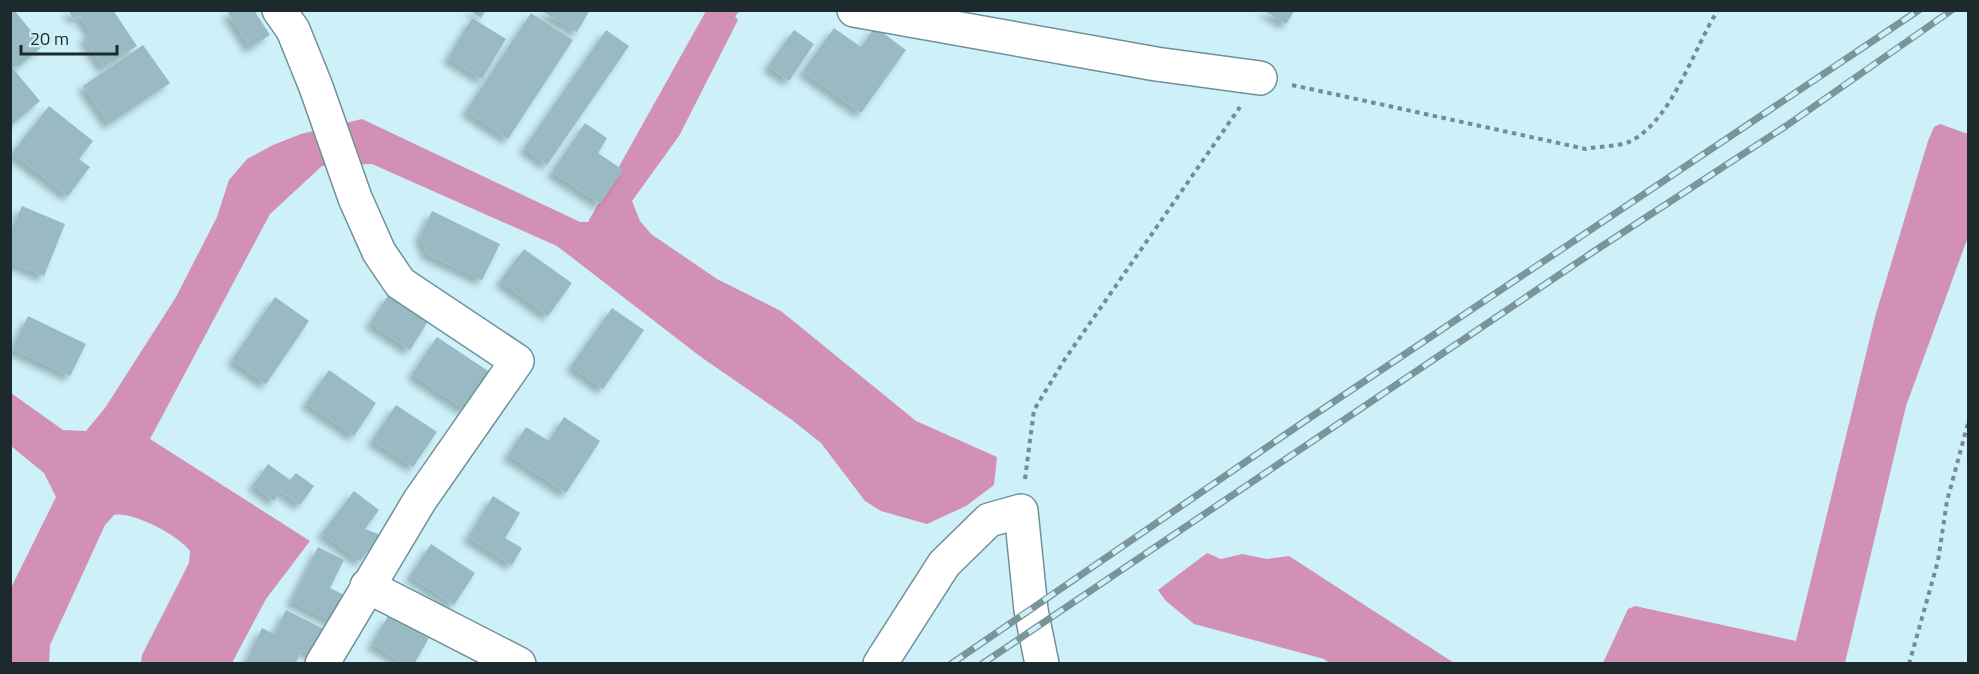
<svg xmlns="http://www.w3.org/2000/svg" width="1979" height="674" viewBox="0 0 1979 674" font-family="'Titillium Web',sans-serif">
	<defs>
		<filter id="shadow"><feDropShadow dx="-5.5" dy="5.5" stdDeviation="3" flood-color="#0004"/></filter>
	</defs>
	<rect width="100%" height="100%" fill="#cdf0f9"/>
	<path fill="#d290b5" d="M706 11H740L735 16 738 20 679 136 632 201 640 221 651 234 717 279 781 311 916 421 997 457 994 485 966 506 927 524 881 511 865 501 821 443 792 420 701 357 557 246 372 164 322 166 270 214 150 439 310 541 266 599 232 663H141L142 655 189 563 190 551C179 536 133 511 114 515L105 525 50 645 49 663H11L10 590 56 497 44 473 11 446V393L63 430 86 431 105 408 176 297 217 217 229 180 247 159 273 145 301 134 362 119 580 222H588Z
		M1940 124 1968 134V237L1906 406 1845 663H1603L1628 609 1635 606 1796 641 1875 317 1928 141 1934 127Z
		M1207 553 1221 559 1242 554 1267 559 1289 556 1454 663H1329L1324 659 1194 624 1166 601 1158 590Z"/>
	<path fill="#99bac3" filter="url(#shadow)" d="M68 10H113L137 46 103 68 84 38 91 33 80 16 73 18Z
		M232 10H254L270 35 250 48 228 13Z
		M469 10H486L481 18Z
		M540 10H590L577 32Z
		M1263 10H1295L1286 24Z
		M15 11 43 46 18 67 10 58V14Z
		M531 13 573 40 508 139 466 111Z
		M472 18 506 39 482 79 448 58Z
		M875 27 906 50 861 113 803 71 834 28 861 47Z
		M606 30 629 46 547 165 524 148Z
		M794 30 814 44 789 81 768 66Z
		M143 45 170 83 109 124 83 86Z
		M10 65 40 101 10 126Z
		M49 106 93 141 79 159 90 167 68 196 12 153Z
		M585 123 607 138 598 153 623 170 600 204 552 172Z
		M22 206 65 224 44 276 10 262V234Z
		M432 211 500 244 482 280 427 254 420 236Z
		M524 249 572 283 548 316 500 281Z
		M389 294 429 320 410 350 370 323Z
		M275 297 309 321 266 384 232 360Z
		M612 308 644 330 603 389 571 366Z
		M28 316 86 344 70 376 12 349Z
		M437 337 491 373 465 410 412 374Z
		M329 370 376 403 354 436 306 403Z
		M396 405 437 432 413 467 372 440Z
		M564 417 600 441 566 493 508 455 526 427 549 441Z
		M268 464 290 480 296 473 314 486 300 505 281 491 274 501 253 485Z
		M354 491 379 510 365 529 381 535 360 561 322 533Z
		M493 496 520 513 505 538 522 548 512 565 468 537Z
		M431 544 475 573 454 605 410 576Z
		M318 547 344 560 330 588 346 596 333 622 291 601Z
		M286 610 326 630 313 655 302 650 295 664H245L262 628 274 634Z
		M388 616 429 638 414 664H405L372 644Z"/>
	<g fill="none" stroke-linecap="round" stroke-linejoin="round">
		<g stroke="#709098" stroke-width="36">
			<path id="minor" d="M279 10 293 30 316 87 355 198 379 252 400 283 517 361 420 500 322 664
				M854 10 1156 64 1260 78
				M367 586 519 664
				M880 664 944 564 989 520 1021 511 1031 610 1042 664"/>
		</g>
		<path stroke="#748c92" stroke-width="4" stroke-dasharray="4.5 4.5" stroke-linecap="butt" d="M1292 85 1586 149C1599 146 1619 147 1631 141 1673 119 1693 49 1718 10
			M1025 479 1034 410 1065 359 1240 107
			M1909 664 1938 561 1947 501 1968 423"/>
		<use href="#minor" stroke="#fff" stroke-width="33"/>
		<g stroke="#7b949a" stroke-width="7">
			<path id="rail" d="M951 664 1305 421 1919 10
				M982 664 1596 250 1786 126 1952 10"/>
		</g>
		<use href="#rail" stroke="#cdf0f9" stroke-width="4.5" stroke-dasharray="14" stroke-linecap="butt"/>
	</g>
	<rect width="1979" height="674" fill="none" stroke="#1d2a2d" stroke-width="24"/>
	<path d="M21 45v9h96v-9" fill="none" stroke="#1d2a2d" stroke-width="3"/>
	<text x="30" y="45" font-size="18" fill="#1d2a2d" stroke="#cdf0f9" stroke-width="4.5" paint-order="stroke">20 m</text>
</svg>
